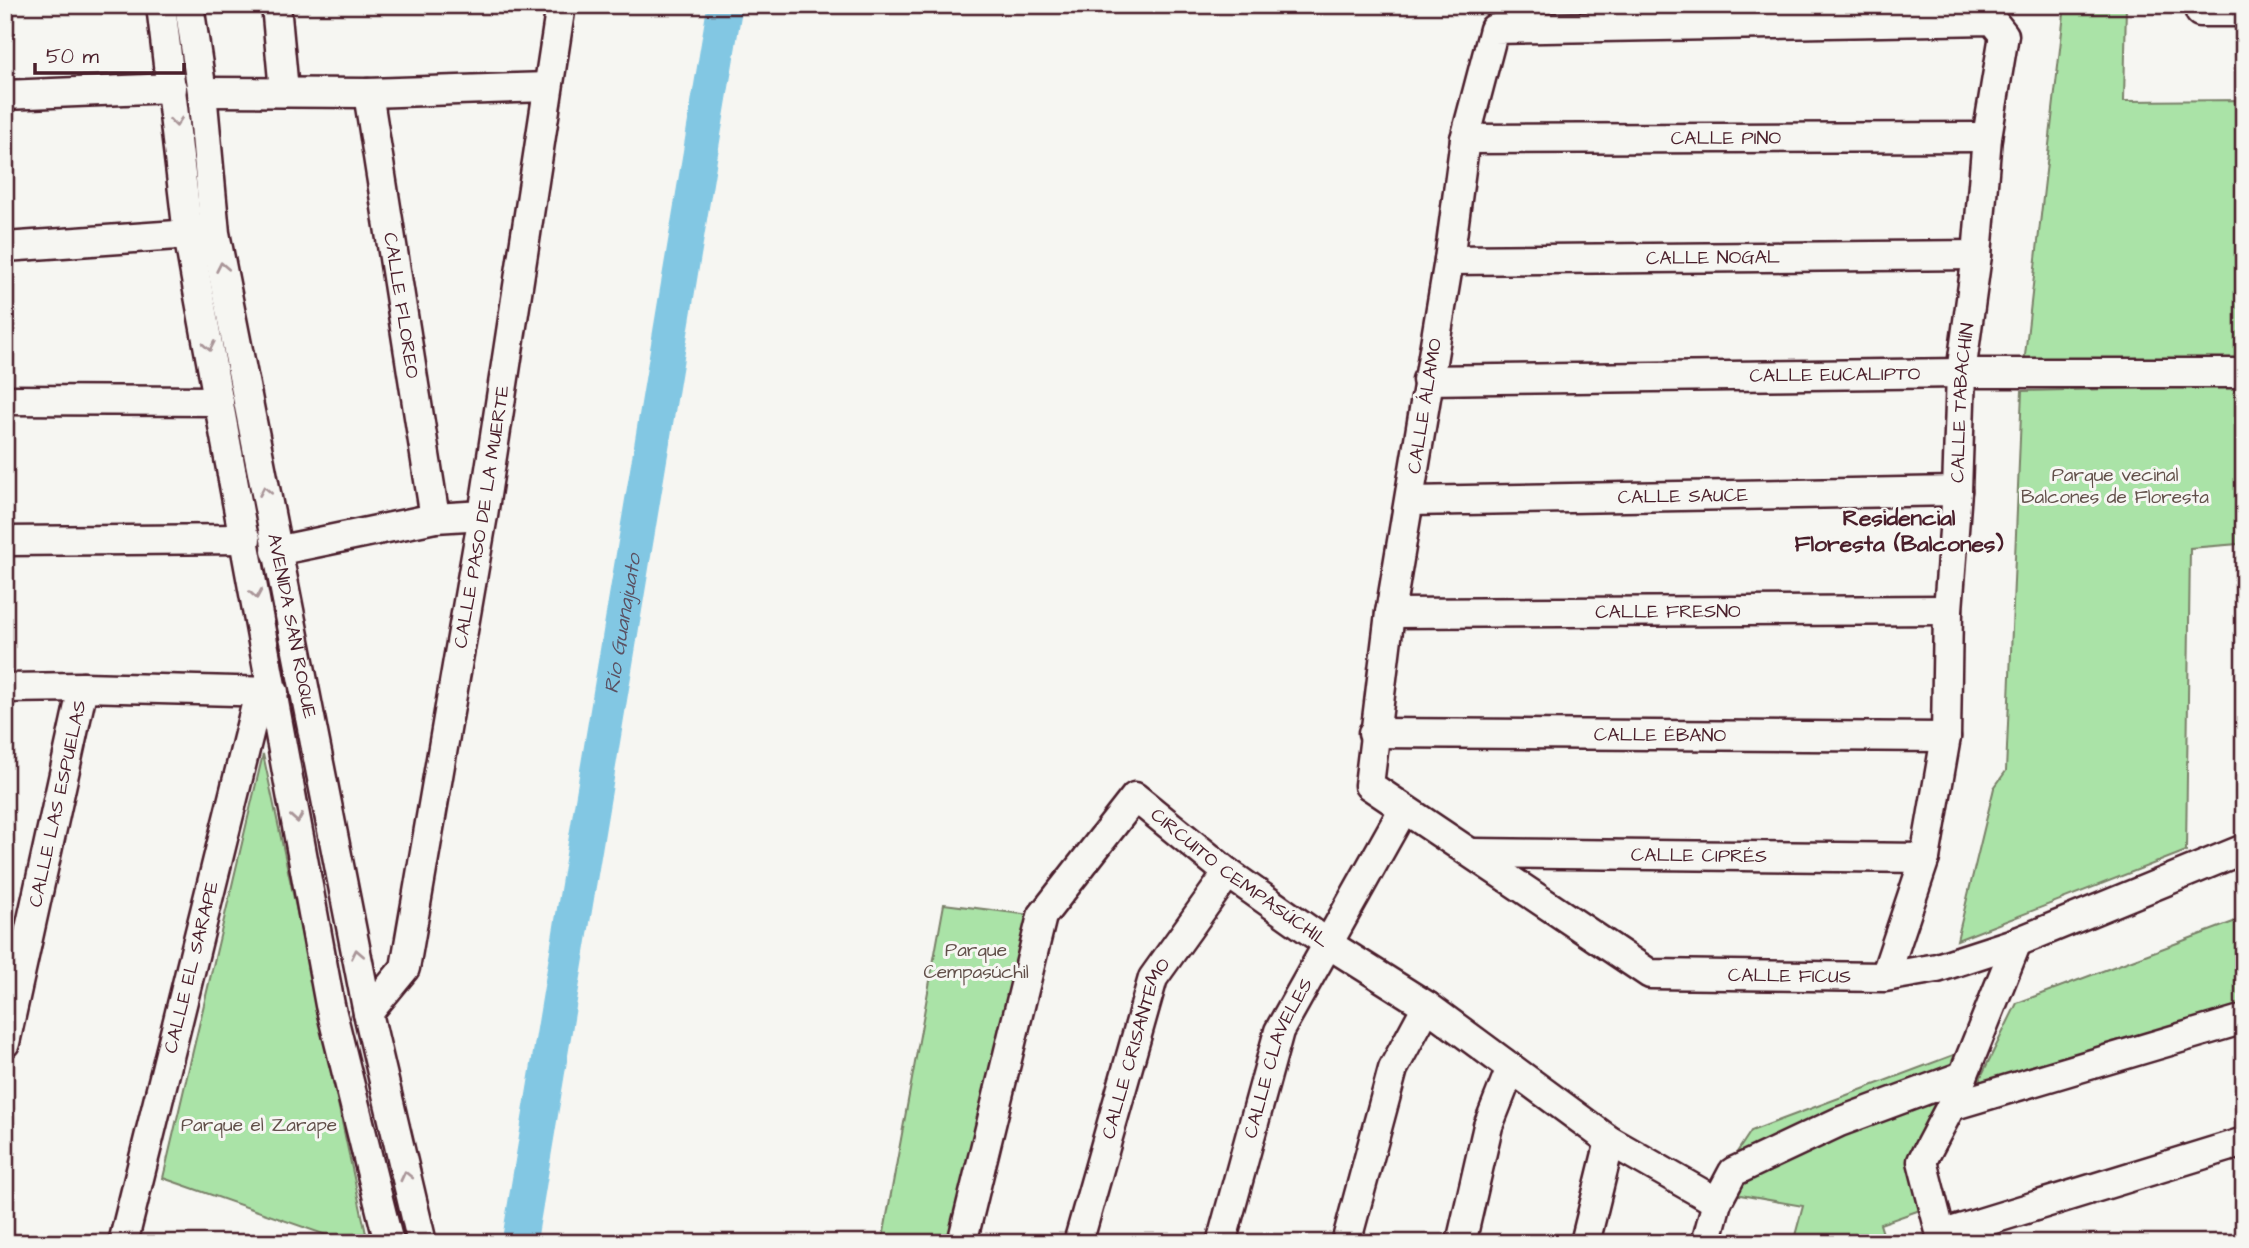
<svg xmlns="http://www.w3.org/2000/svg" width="2249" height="1248" viewBox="0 0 2249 1248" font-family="'Architects Daughter',sans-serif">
	<rect width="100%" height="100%" fill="#f6f6f2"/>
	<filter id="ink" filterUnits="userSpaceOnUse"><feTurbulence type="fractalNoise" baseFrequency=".0143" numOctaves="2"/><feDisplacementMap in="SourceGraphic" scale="14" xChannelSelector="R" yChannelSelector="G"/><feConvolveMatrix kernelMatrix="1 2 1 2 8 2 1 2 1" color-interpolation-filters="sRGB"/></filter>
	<g filter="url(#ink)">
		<path fill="#aae3a7" stroke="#7a8169" stroke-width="2" d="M2065 5H2126L2124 101 2244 100V362L2024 364Z
			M2240 386 2238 544 2190 548 2186 851 1957 940 1994 788 2006 771 2022 391Z
			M263 754 368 1243H349L163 1178Z
			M944 904 1031 915 948 1243H882Z
			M2244 918V1008L1975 1089 2017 1003Z
			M1964 1051 1909 1170 1920 1210 1880 1224 1886 1243H1793L1803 1206 1712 1190 1751 1131Z"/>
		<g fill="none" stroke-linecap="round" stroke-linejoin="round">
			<path stroke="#82c7e3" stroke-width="35" id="s1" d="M519 1243 725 5"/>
			<g stroke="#4a1f2b" stroke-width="33">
				<g id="minor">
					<path d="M161 5 188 234 197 285 330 1005 389 1243"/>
					<path id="s2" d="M189 5 202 92 215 233 368 1013 422 1243"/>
					<path d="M276 5 284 91"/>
					<path d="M2200 12H2244"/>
					<path d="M202 92 368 93 548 87"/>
					<path id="s3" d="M368 93 435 518"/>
					<path d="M5 95 172 88"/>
					<path id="s4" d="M1465 139 1987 137"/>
					<path d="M5 247 206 233"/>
					<path id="s5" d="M1449 260 1977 255"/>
					<path id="s6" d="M1427 380 1961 373H2244"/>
					<path d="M5 400 219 401"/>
					<path id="s7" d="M1410 501 1957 491"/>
					<path d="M5 541 246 539"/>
					<path d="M276 551 435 518 483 515"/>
					<path id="s8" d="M1390 613 1948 610"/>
					<path d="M5 688 83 687 274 692"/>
					<path id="s9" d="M1373 733 1946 737"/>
					<path id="s10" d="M1473 853 1925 858"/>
					<path id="s11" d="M1885 977 1925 858 1946 737 1948 610 1957 491 1961 373 1977 255 1987 137 2004 35 1992 20 1494 29 1465 139 1449 260 1390 613 1369 785 1650 974 1885 977 1937 968 2017 942 2244 849"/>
					<path id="s12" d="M368 1013 405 968 483 515 561 5"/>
					<path id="s13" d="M5 1043 83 687"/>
					<path d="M1951 1106 2244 1019"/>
					<path d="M1941 1235 2244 1142"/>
					<path id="s14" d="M123 1243 259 693"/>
					<path id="s15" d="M962 1243 1042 916 1135 797 1228 873 1327 943 1427 1006 1610 1141 1717 1202"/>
					<path id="s16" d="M1078 1243 1153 978 1228 873"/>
					<path id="s17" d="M1221 1243 1279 1031 1403 810"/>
					<path d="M1346 1243 1393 1069 1427 1006"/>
					<path d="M1461 1243 1488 1126 1511 1068"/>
					<path d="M1585 1243 1610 1141"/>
					<path d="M1706 1243 1717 1202 1733 1172 1839 1122 1963 1076"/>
					<path d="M1943 1243 1922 1161 1951 1106 2017 942"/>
				</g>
			</g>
			<use href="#minor" stroke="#f6f6f2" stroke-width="28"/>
		</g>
		<defs><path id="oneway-chevron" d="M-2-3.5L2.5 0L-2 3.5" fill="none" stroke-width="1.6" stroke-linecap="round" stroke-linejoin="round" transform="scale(1.75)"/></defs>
		<g stroke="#a99598">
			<use href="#oneway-chevron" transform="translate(176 122) rotate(84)"/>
			<use href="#oneway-chevron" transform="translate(222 267) rotate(-101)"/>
			<use href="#oneway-chevron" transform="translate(209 346) rotate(79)"/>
			<use href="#oneway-chevron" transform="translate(265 491) rotate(-101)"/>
			<use href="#oneway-chevron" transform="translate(256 594) rotate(80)"/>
			<use href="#oneway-chevron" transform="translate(297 818) rotate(80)"/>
			<use href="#oneway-chevron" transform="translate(357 954) rotate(-101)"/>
			<use href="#oneway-chevron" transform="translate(406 1176) rotate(-103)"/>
		</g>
	</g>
	<g text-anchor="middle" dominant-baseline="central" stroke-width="6" stroke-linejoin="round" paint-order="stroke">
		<g font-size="19" fill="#4a1f2b" stroke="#f6f6f2">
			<text stroke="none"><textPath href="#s4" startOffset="261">CALLE PINO</textPath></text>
			<text stroke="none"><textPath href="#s5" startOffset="264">CALLE NOGAL</textPath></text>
			<text stroke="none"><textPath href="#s3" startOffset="215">CALLE FLOREO</textPath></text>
			<text stroke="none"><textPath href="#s6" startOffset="408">CALLE EUCALIPTO</textPath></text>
			<text stroke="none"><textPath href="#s11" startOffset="583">CALLE TABACHÍN</textPath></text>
			<text transform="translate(1425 406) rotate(-81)">CALLE ÁLAMO</text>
			<text stroke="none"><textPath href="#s7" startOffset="273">CALLE SAUCE</textPath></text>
			<text stroke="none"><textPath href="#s12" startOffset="516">CALLE PASO DE LA MUERTE</textPath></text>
			<text stroke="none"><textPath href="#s8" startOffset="278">CALLE FRESNO</textPath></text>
			<text stroke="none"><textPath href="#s2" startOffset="630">AVENIDA SAN ROQUE</textPath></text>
			<text stroke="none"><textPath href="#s9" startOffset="287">CALLE ÉBANO</textPath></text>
			<text stroke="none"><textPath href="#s13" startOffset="245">CALLE LAS ESPUELAS</textPath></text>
			<text stroke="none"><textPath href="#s10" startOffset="226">CALLE CIPRÉS</textPath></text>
			<text stroke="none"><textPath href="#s15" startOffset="620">CIRCUITO CEMPASÚCHIL</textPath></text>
			<text stroke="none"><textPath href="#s14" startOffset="284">CALLE EL SARAPE</textPath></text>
			<text stroke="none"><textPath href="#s11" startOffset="2716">CALLE FICUS</textPath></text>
			<text stroke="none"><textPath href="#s16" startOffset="203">CALLE CRISANTEMO</textPath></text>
			<text stroke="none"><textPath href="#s17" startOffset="194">CALLE CLAVELES</textPath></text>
		</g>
		<g font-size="19" fill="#62504a" stroke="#f6f6f2">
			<text x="2115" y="475">Parque vecinal<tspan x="2115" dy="22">Balcones de Floresta</tspan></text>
			<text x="976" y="950">Parque<tspan x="976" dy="22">Cempasúchil</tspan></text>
			<text x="259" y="1125">Parque el Zarape</text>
		</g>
		<g font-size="21" font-style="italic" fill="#5b5162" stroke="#f6f6f2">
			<text stroke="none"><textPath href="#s1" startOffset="628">Río Guanajuato</textPath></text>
		</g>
		<g font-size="23" font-weight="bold" fill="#4a1f2b" stroke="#f6f6f2">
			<text x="1899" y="518">Residencial<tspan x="1899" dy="26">Floresta (Balcones)</tspan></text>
		</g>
	</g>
	<rect width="2249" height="1248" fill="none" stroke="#f6f6f2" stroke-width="28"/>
	<rect x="14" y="14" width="2221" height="1220" fill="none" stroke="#4a1f2b" stroke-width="2.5" filter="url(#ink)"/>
	<path d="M35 63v10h149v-10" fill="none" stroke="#4a1f2b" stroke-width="3.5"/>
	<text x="46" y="63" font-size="21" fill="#4a1f2b" stroke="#f6f6f2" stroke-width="5" paint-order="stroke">50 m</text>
</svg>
